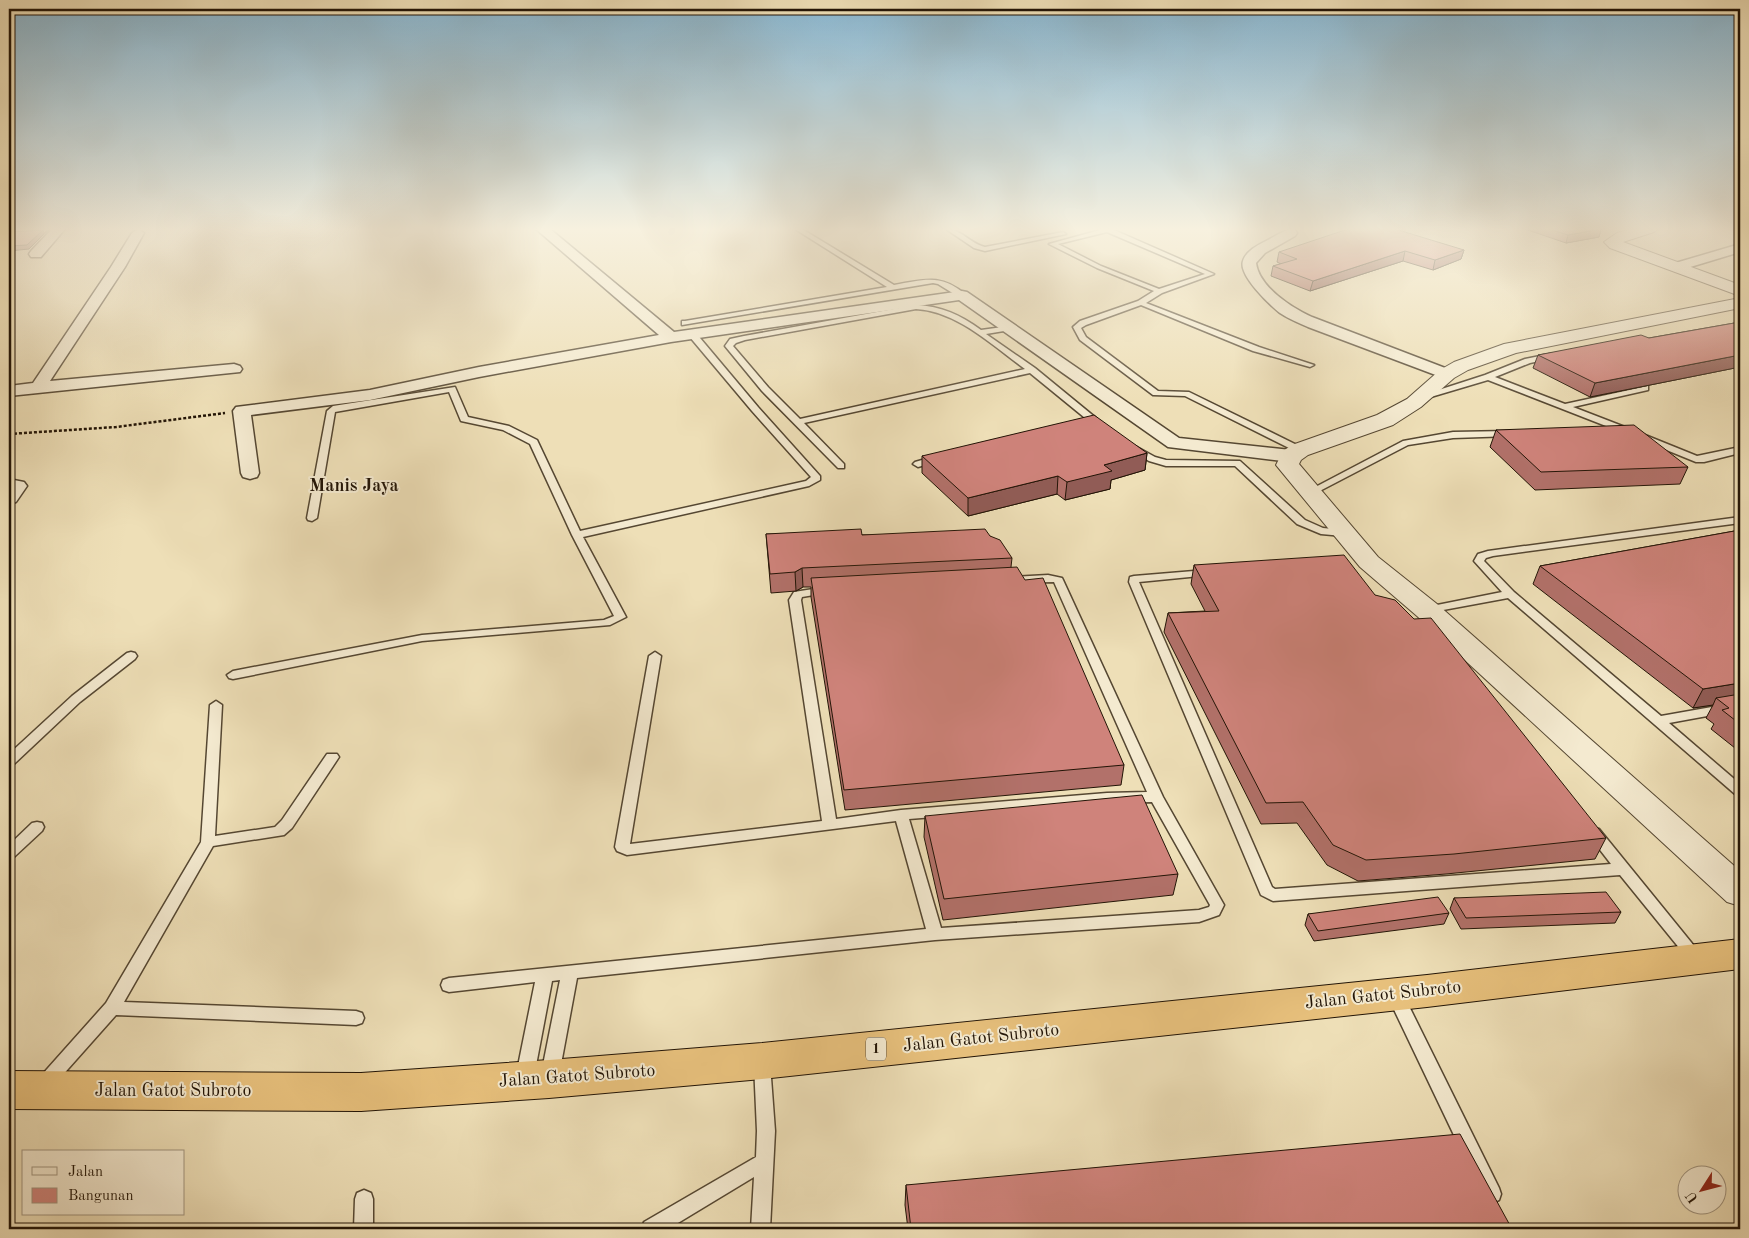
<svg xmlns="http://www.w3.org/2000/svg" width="1749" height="1238" viewBox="0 0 1749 1238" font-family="'Old Standard TT',serif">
	<rect width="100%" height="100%" fill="#eedfb7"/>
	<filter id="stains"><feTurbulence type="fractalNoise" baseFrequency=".004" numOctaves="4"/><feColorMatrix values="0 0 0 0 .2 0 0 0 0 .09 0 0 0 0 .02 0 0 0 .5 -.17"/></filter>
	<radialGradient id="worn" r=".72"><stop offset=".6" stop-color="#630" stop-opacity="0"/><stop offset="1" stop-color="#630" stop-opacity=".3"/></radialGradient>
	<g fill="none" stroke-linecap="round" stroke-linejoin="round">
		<g stroke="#554732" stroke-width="3">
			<path id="service" d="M795 229H802L894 285C924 280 941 273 966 295L959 297 938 284 933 283 682 325V321H685L887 287Z
				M946 229C961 229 971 244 985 247L1063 232 1066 234 985 251 974 248Z
				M1104 229H1115L1114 230 1214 274 1162 293 1146 303 1259 347 1314 365 1310 367 1253 351 1141 305 1086 325 1081 328 1086 337 1158 391 1189 392 1303 448V452H1297L1185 396 1153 395 1080 340 1073 327 1080 321 1138 301 1154 291 1097 268 1049 244ZM1107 232 1205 274 1159 289 1101 266 1058 244Z
				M916 305C941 306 961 315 981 330L1010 326V330L986 334 1035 368 1096 418 1100 424 1096 427H1088L1087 425 1090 422 1030 373 804 423 844 464V468H838L762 391 725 346 730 339 744 336ZM916 309C957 311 993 346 1025 369L800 419 768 387 733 346 736 343 745 340Z
				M689 332H695L758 407 820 476V480L809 486 583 537 626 617 610 625 422 641 233 679 229 678 227 675 233 671 422 635 604 620 614 616 572 535 530 444 503 430 461 421 449 392 335 412 317 518 312 521 308 520 307 518 327 411 333 406 455 387 468 417 509 426 537 440 580 531 806 481 811 477 752 411 689 336Z
				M1550 354 1554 356 1553 358 1530 363 1495 377 1565 404 1648 386V390L1573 407 1630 429V433H1624L1488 380 1424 399 1420 396 1485 375 1525 359Z
				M1509 431 1512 432V436L1453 438 1408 445 1312 495 1309 496 1304 493 1403 441 1453 432Z
				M1645 435 1697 456 1740 447V453L1704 462H1696L1642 440 1641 438Z
				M1135 446 1155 457 1166 460 1240 461 1305 520 1323 528 1343 530 1348 533 1343 536 1321 534 1297 524 1235 466H1166L1149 461 1132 451 1130 449Z
				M936 456 939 457V461L918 467 913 464 915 462Z
				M1740 517V523L1493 556 1486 558 1484 561 1514 592 1661 716 1740 702V710L1669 723 1740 784V796L1735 794 1508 598 1427 613 1421 610 1427 607 1502 592 1474 561 1478 554 1488 551Z
				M1206 570 1211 573 1210 575 1139 582 1272 887 1275 889 1611 864 1587 833 1589 829 1594 828 1599 829 1699 952 1702 956 1699 960 1694 962 1689 960 1620 875 1273 901 1261 895 1129 582 1130 577 1134 576Z
				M1048 575 1062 578 1063 580 1163 797 1224 905 1219 915 1199 922 935 940 577 978 559 1075 556 1080 550 1083 544 1080 541 1075 560 980 552 981 534 1076 531 1081 525 1084 519 1081 516 1076 535 982 449 992 443 990 441 985 443 980 449 978 926 929 896 821 627 855 617 851 615 847 649 656 655 652 661 656 630 844 822 821 789 600 794 592 826 587 831 590 826 593 802 597 801 600 836 819 901 810 1107 793 1147 792 1054 582 1009 583 1004 580 1009 577ZM1152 802 1210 905 1209 907 1199 910 941 928 909 819 1107 803Z
				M131 652 135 653 137 656 135 659 80 702 14 764 9 765V754L72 696 127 653Z
				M216 701 222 705 215 836 275 827 282 820 327 754H337L339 757 292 828 284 835 213 846 124 1002 356 1011 362 1013 364 1018 362 1023 356 1025 116 1015 52 1087 46 1090 40 1087 37 1082 40 1077 106 1003 201 842 210 705Z
				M37 822 42 823 44 827 42 831 14 857 9 858V845L32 823Z
				M1396 990 1402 992 1499 1188 1501 1194 1499 1200 1492 1203 1485 1200 1388 997 1390 992Z
				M762 1057 768 1059 770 1064 775 1131 770 1229H751L754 1177 668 1229H642L644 1222 756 1157 757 1131 754 1064 756 1059Z
				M364 1190 371 1193 373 1199V1229H354L355 1199 357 1193Z"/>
		</g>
		<g stroke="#554732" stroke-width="3">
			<path id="minor" d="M9 229H49L43 233 9 234Z
				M52 229H65L41 257H31L29 254 31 251Z
				M138 229 144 233 125 267 50 381 234 364 240 366 242 369 240 372 9 396V386L33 383 111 267 132 233Z
				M536 229H550L674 332 962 291 967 292 1179 438 1291 450 1297 452 1300 456 1297 460 1291 462 1168 447 959 300 671 342 479 377 370 400 251 415 259 473 257 477 250 479 243 477 241 473 233 411 236 407 370 390 479 367 659 335Z
				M1291 229 1295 230 1297 233 1295 236 1265 253 1256 263C1259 287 1292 308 1312 317L1453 371 1455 374 1453 377H1441L1308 327C1299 323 1289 319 1280 313 1270 305 1238 275 1243 261 1246 251 1258 245 1266 241 1274 237 1282 231 1291 229Z
				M1740 244V252L1677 271 1670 267 1672 264Z
				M9 479 24 482 27 486 16 502 9 504Z"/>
		</g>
		<g stroke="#554732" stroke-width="2">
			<path id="tertiary" d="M1631 229H1657L1654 232 1623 242 1740 285V296L1610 248 1604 242 1617 233Z
				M1740 298V308L1516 353 1468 370 1454 378 1421 407 1393 425 1308 455 1301 460 1299 464 1378 557 1437 604 1740 871V906L1727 902 1417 616 1360 567 1276 465 1283 451 1292 445 1377 415 1407 399 1440 370 1454 362 1504 344Z"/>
		</g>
		<g stroke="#221406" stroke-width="2">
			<path id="trunk" d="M1740 939V969L1427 1007 762 1079 549 1098 361 1111 9 1109V1071L361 1073 549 1060 762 1043 1427 975Z"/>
		</g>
		<path stroke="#221406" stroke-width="2.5" stroke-dasharray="3 2" stroke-linecap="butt" d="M9 434 116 427 225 413"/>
		<use href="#service" fill="#f4ead0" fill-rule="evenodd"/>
		<use href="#minor" fill="#f4ead0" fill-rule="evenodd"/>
		<use href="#tertiary" fill="#f4ead0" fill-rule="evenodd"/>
		<use href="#trunk" fill="#e7c07c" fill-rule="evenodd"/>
	</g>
	<path fill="#b2716a" stroke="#221406" d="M1525 229H1601L1599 237 1566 243Z
		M1730 229H1740V233H1739Z
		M1464 250 1461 259 1433 270 1403 261 1310 291 1271 276 1273 266 1281 264 1277 262 1279 252Z
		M1740 322V367L1590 397 1533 368 1538 355 1649 338Z
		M1496 430 1688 467 1680 484 1535 490 1490 447Z
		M1147 453 1145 470 1111 480 1110 489 1065 500 1057 494 968 516 922 473V456Z
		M1740 530V752L1711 729 1714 724 1706 718 1713 705 1693 708 1533 584 1540 566Z
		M766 534 990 536 1012 558 1011 567 1124 765 1121 785 845 810 811 597V587H803L796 591 771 593Z
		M1194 565 1375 595 1606 838 1595 859 1446 874 1358 881 1327 865 1297 823 1261 824 1164 632 1168 613 1205 611 1191 584Z
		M925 816 1178 874 1173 895 943 920 924 837Z
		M1454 898 1621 912 1615 923 1461 929 1450 909Z
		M1449 913 1444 924 1314 941 1305 925 1308 914Z
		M906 1185 1512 1229H908L905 1205Z"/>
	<path fill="#915c56" stroke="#221406" d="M1601 229 1599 237 1566 243 1568 235Z
		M43 230 44 234 29 249 9 251V246Z
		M1464 250 1461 259 1433 270 1435 260Z
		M1405 251 1403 261 1310 291 1313 281Z
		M1740 355V367L1590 397 1595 383Z
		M1147 453 1145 470 1111 480 1110 489 1065 500 1067 482 1104 465Z
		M1058 476 1057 494 968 516V498Z
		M802 568 803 587 796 591 795 572Z
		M1740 683V701L1716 698 1713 705 1693 708 1703 689Z"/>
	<path fill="#cf837b" stroke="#221406" d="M1348 229H1395L1464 250 1435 260 1405 251 1313 281 1273 266 1297 259 1279 252Z
		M1549 229H1601L1568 235Z
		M43 230 27 245 9 246V232Z
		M1740 322V355L1595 383 1538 355 1641 335 1649 338Z
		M1094 415 1147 453 1104 465 1112 471 1067 482 1058 476 968 498 922 456Z
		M1634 425 1688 467 1541 472 1496 430Z
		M861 529 862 535 985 529 990 536 1000 540 1012 558 802 568 795 572 770 574 766 534Z
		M1740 530V683L1703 689 1540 566Z
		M1344 555 1375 595 1395 600 1414 619 1431 618 1606 838 1454 854 1366 860 1333 845 1303 802 1266 803 1168 613 1219 611 1194 565Z
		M1017 567 1025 580 1043 578 1124 765 844 790 811 578Z
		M1740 694V724L1722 710 1729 708 1716 698Z
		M1142 795 1178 874 944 899 925 816Z
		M1606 892 1621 912 1466 918 1454 898Z
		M1438 897 1449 913 1318 931 1308 914Z
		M1460 1134 1512 1229H911L906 1185Z"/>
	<linearGradient id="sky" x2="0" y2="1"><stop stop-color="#88b7d2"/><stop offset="0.57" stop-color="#f7f1df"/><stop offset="1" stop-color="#f7f1df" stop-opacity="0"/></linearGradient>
	<rect width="1749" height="402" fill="url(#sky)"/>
	<g text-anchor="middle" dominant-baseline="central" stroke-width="4" stroke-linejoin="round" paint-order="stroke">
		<rect fill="#f4ead0" stroke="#615443" stroke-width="1" x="866" y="1037.5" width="20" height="23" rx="4"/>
		<g font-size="14" font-weight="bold" fill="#221406">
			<text x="876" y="1049">1</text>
		</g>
		<g font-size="18" font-weight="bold" fill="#221406" stroke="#f4ead0">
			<text x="354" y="486">Manis Jaya</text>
		</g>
		<g font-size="18" fill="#221406" stroke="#f4ead0">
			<text transform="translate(1383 995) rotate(-6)">Jalan Gatot Subroto</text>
			<text transform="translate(981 1038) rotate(-6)">Jalan Gatot Subroto</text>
			<text transform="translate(577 1076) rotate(-4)">Jalan Gatot Subroto</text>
			<text x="173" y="1091">Jalan Gatot Subroto</text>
		</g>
	</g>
	<rect width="1749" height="1238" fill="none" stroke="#eedfb7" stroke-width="30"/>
	<rect x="10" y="10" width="1729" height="1218" fill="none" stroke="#221406" stroke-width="2.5"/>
	<rect x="15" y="15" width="1719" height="1208" fill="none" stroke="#221406"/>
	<rect x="22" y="1150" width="162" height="65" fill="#f4ead0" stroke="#a0947f"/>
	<rect x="32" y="1167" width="25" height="8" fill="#f4ead0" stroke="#a0947f"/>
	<text x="68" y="1176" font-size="15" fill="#221406">Jalan</text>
	<rect x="32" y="1188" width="25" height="15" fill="#cf837b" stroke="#a0947f"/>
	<text x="68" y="1200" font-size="15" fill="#221406">Bangunan</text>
	<g transform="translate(1702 1190) rotate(234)"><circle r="24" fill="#f4ead0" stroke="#a0947f"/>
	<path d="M0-4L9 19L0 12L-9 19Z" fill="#8f2418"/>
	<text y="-8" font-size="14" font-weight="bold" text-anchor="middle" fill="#221406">U</text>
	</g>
	<rect width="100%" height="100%" filter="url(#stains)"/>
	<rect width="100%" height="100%" fill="url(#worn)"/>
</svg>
